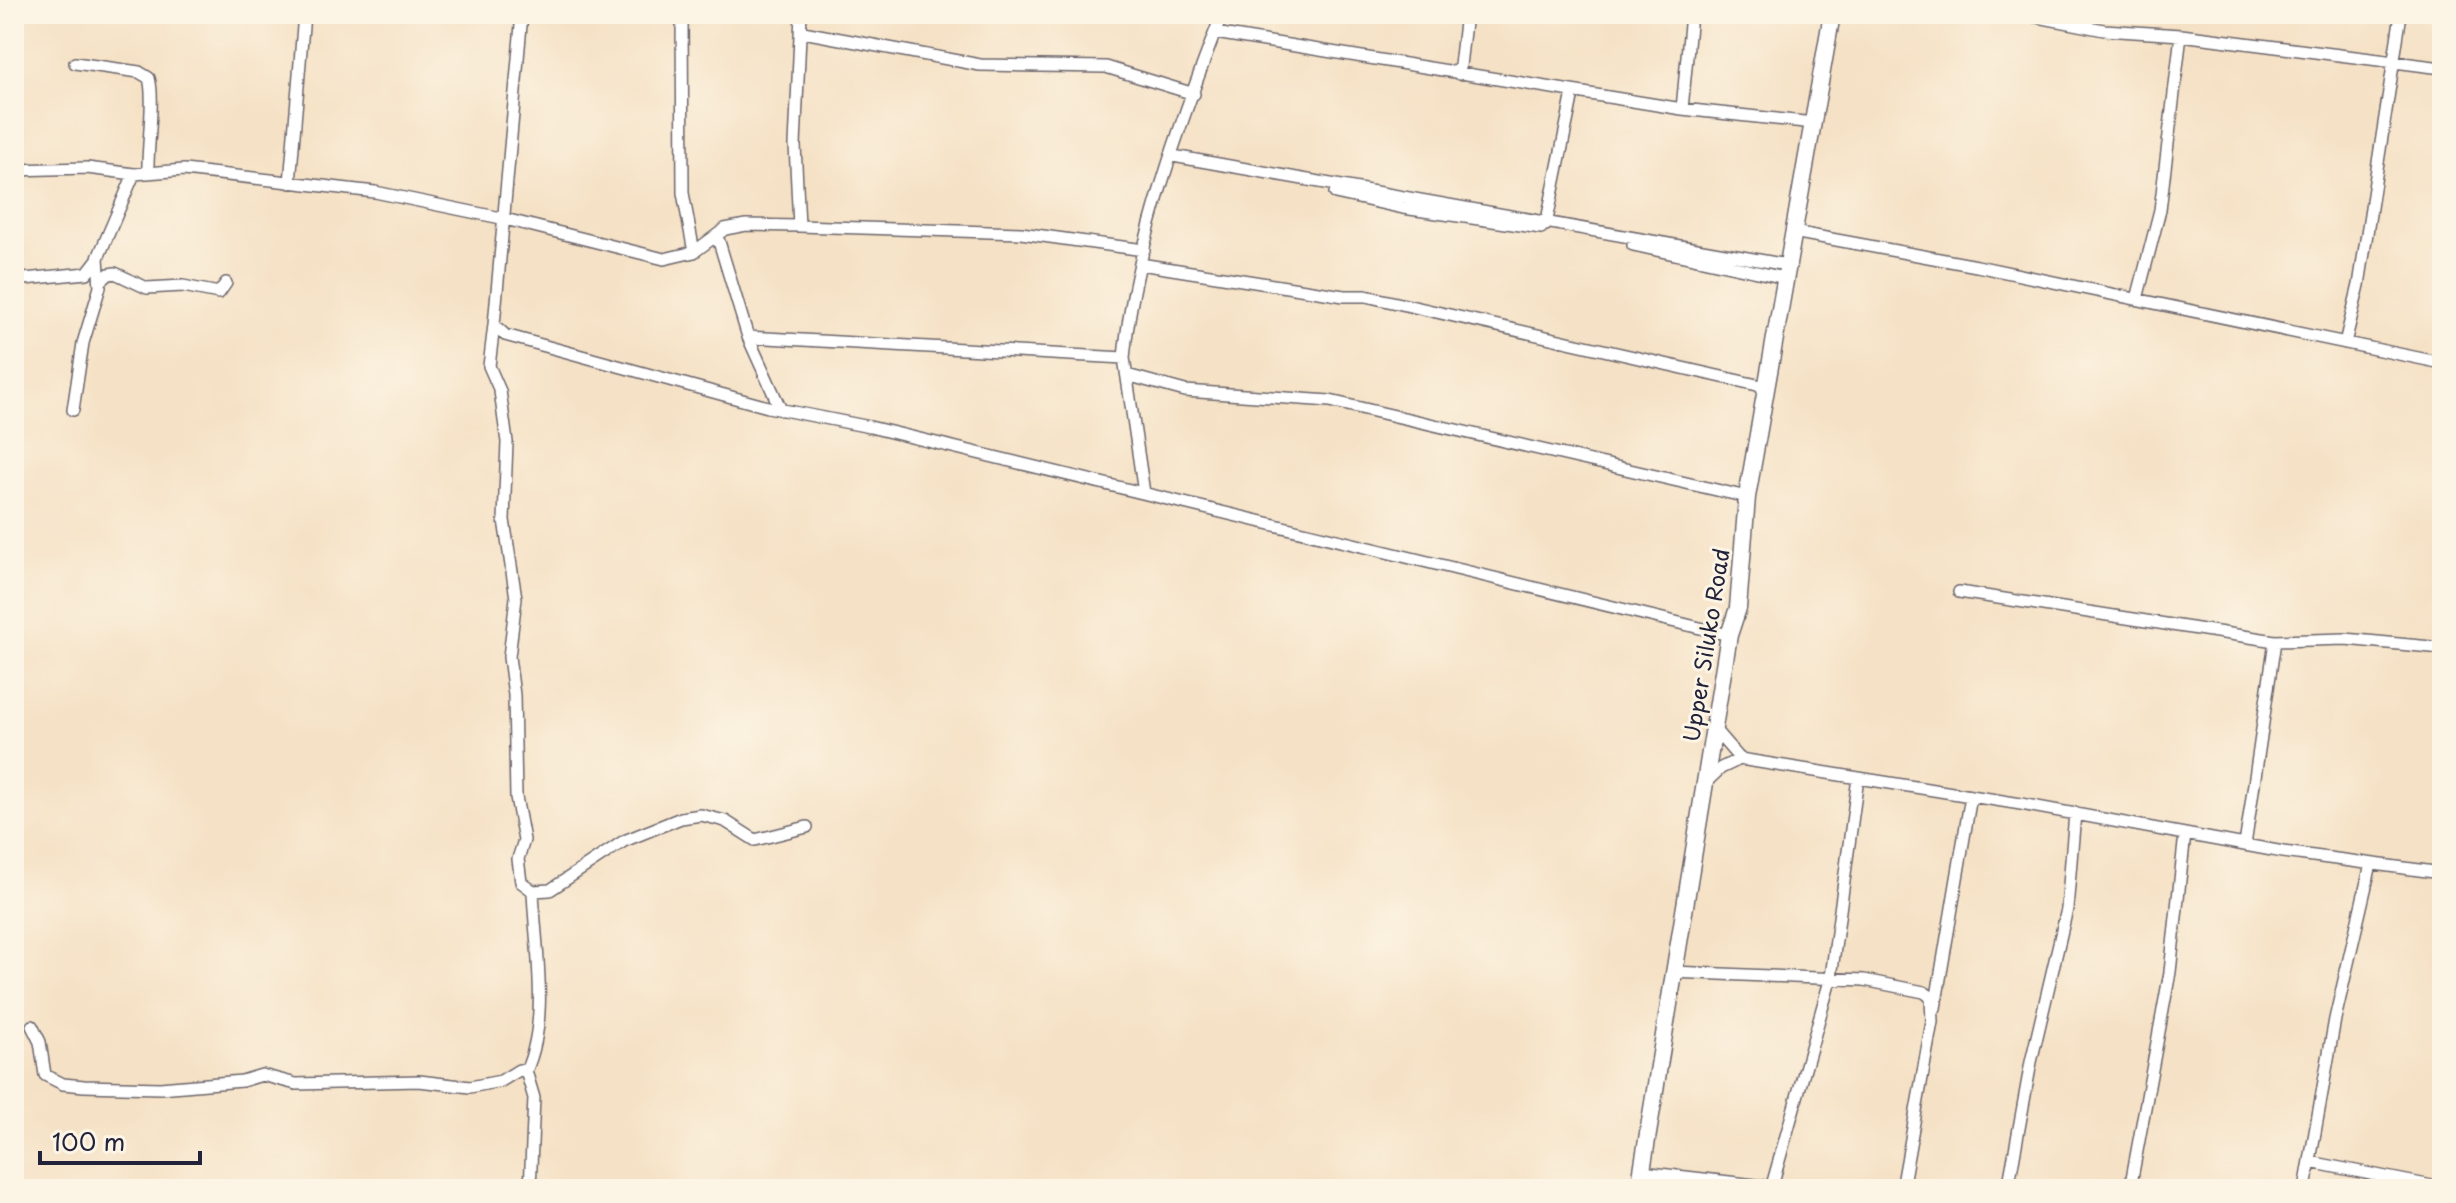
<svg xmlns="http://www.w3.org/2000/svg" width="2456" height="1203" viewBox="0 0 2456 1203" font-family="'Playpen Sans',sans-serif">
	<rect width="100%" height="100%" fill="#fcf5e5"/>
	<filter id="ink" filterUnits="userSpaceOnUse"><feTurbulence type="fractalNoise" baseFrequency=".0125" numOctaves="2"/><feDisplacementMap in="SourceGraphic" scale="16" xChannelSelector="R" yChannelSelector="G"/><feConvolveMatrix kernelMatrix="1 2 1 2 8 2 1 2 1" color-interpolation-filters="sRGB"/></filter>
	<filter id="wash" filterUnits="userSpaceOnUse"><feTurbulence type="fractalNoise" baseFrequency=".006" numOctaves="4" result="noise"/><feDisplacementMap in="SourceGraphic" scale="32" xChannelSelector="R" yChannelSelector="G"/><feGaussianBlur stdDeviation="1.8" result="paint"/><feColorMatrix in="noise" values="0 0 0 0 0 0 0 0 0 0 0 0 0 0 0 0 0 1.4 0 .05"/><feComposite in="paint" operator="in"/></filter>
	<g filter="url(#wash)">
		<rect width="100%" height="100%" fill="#f5e1c5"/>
	</g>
	<g filter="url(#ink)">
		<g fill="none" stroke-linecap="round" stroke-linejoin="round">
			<g stroke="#6c656b" stroke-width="14">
				<path id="street" d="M522 14 494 325 505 335 768 407 870 427 1729 635
					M682 14 683 193 694 252
					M801 14 795 145 799 226 1021 233 1144 250
					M2022 14 2104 30 2181 35 2442 68
					M803 32 980 65 1106 67 1194 94
					M1215 33 1682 109 1814 123
					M75 63 139 72 149 78C155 100 147 146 148 173
					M1459 74 1466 14
					M1682 109 1691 14
					M1173 156 1787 265
					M14 170 87 168 134 174 184 170 375 192 501 218 664 259 694 252 725 229 746 225 799 226
					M290 183 304 14
					M1335 193 1403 208 1541 228
					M1546 225 1573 93
					M1793 232 1977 266 2442 363
					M717 235 748 337 781 410
					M1633 245 1785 278
					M1140 264 1344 296H1366L1766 387
					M14 280 87 273 97 260
					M100 282 109 274 115 273 147 288 183 286 219 293 226 283
					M2137 299 2160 210 2181 35
					M494 325 489 366 500 391 507 442 504 520 516 598 509 657 514 695 516 797 524 840 518 859 521 882 533 891 550 890 624 841 681 818 701 815 725 821 755 840 807 827
					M748 337 1124 358 1144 493
					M2345 343 2359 285 2401 14
					M1124 358C1134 249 1182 117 1222 14
					M1127 375 1185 391 1330 401 1747 497
					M73 410 83 343 100 287 98 258 134 174
					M1959 592 2275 641 2345 639 2442 648
					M1714 729 1740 759 2021 804 2283 852 2442 873
					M1706 782 1721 768 1740 759
					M2245 845 2275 641
					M1672 972 1864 980 1924 992 1931 997 1932 1022 1902 1189
					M1935 1008 1971 796
					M32 1026 40 1042 45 1075 63 1084 84 1086 160 1088 242 1081 262 1075 296 1084 419 1081 470 1087 501 1081 519 1070 526 1071 534 1098 530 1189
					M526 1071C550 1018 535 948 533 891
					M2310 1162 2442 1188
					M1642 1172 1790 1189
					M1771 1189 1831 977 1858 778
					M2008 1189 2031 1062 2067 909 2075 813
					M2130 1189 2170 972 2185 834
					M2305 1189 2335 1019 2371 864"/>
			</g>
			<g stroke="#6c656b" stroke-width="19">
				<path id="primary" d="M1639 1189 1729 635 1738 608 1747 497 1832 14"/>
			</g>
			<use href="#street" stroke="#fff" stroke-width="11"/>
			<use href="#primary" stroke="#fff" stroke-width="16"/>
		</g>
	</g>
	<g text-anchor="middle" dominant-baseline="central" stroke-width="6" stroke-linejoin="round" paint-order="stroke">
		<g font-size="22" fill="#22223b" stroke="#fcf5e5">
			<text transform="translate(1705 645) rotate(-81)">Upper Siluko Road</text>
		</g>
	</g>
	<rect width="2456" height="1203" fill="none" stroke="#fcf5e5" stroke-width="48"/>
	<path d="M40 1151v12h160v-12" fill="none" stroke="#22223b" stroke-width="4"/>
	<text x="52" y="1151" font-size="24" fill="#22223b" stroke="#fcf5e5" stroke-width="6" paint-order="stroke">100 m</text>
</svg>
